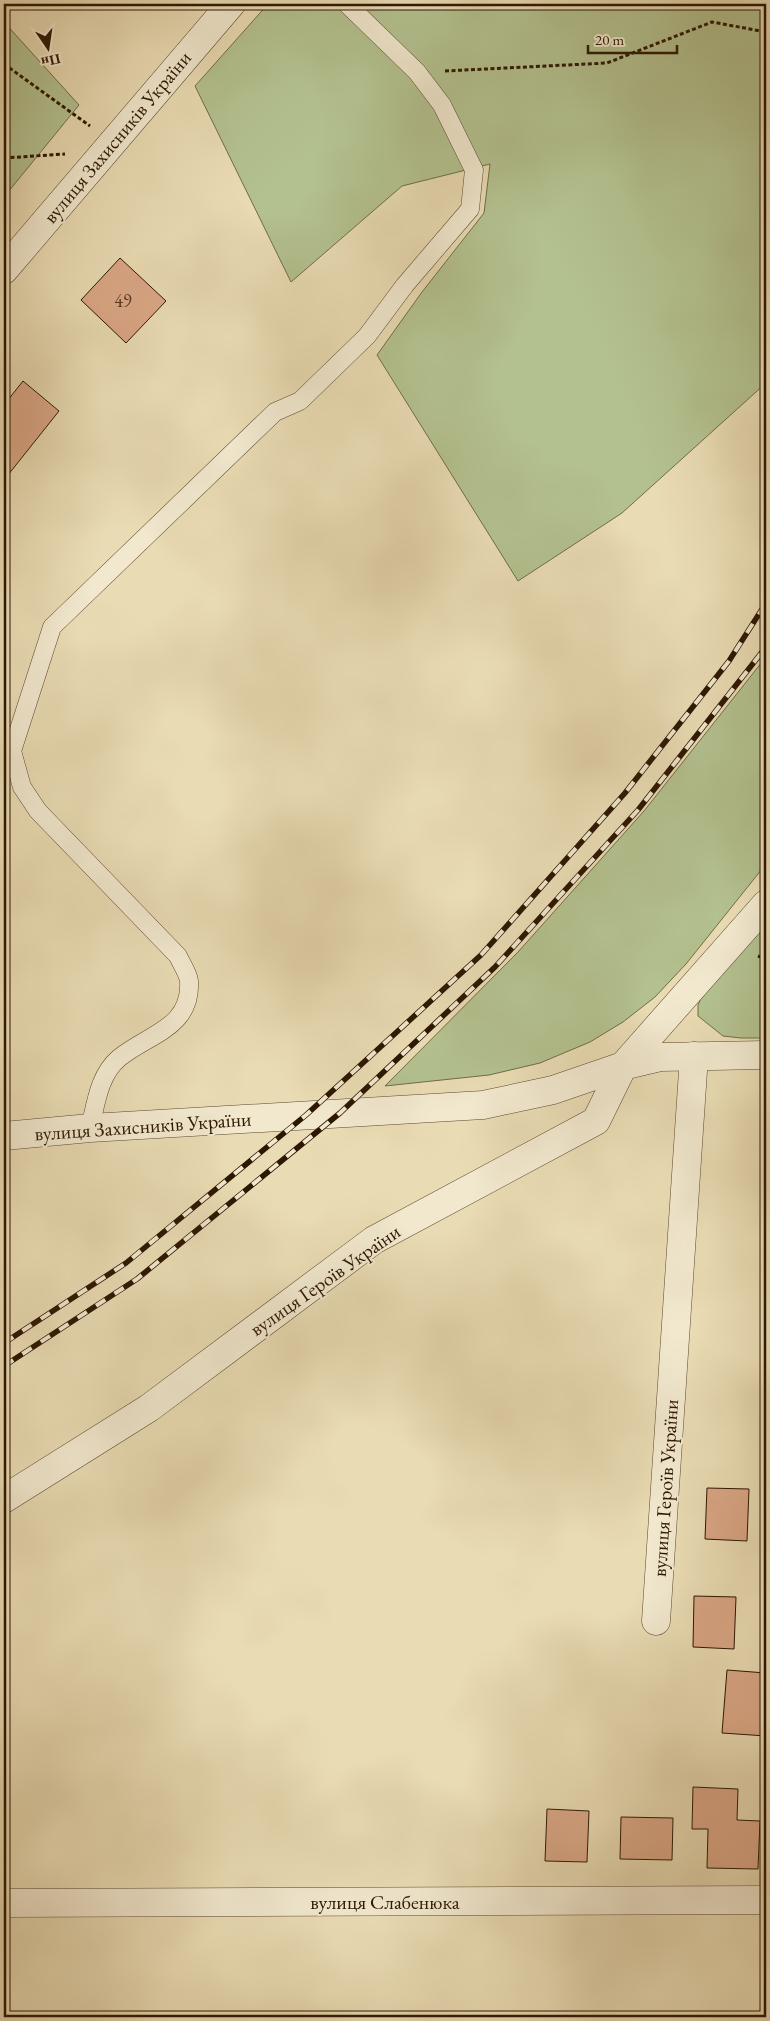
<svg xmlns="http://www.w3.org/2000/svg" width="770" height="2021" viewBox="0 0 770 2021" font-family="'EB Garamond',serif">
	<rect width="100%" height="100%" fill="#e9dbb3"/>
	<filter id="stains"><feTurbulence type="fractalNoise" baseFrequency=".004" numOctaves="4"/><feColorMatrix values="0 0 0 0 .2 0 0 0 0 .09 0 0 0 0 .02 0 0 0 .5 -.17"/></filter>
	<radialGradient id="worn" r=".72"><stop offset=".6" stop-color="#630" stop-opacity="0"/><stop offset="1" stop-color="#630" stop-opacity=".3"/></radialGradient>
	<path fill="#b3c18f" stroke="#706c48" d="M268 4H766V383L622 513 518 581 377 355 422 292 484 213 490 164 402 186 291 282 195 86Z
		M4 22 79 105 4 197Z
		M766 657V864L686 964 655 997 623 1022 590 1042 540 1063 489 1075 385 1086 518 952 644 811Z
		M766 923V1038H741L723 1036 698 1016V1005L703 994Z"/>
	<path fill="#daa786" stroke="#2d1702" d="M120 258 166 301 126 343 81 300Z
		M23 381 59 411 4 480V405Z
		M707 1488 749 1489 747 1541 705 1539Z
		M694 1596 736 1597 734 1649 693 1647Z
		M727 1670 766 1673V1736L722 1733Z
		M693 1787 738 1789 737 1820 760 1821 758 1869 707 1868 708 1829H692Z
		M547 1809 589 1811 587 1862 545 1861Z
		M621 1817 673 1818 672 1860 620 1859Z"/>
	<g fill="none" stroke-linecap="round" stroke-linejoin="round">
		<g stroke="#5c482e" stroke-width="19">
			<path id="service" d="M90 1128C96 1103 99 1075 119 1058 148 1034 192 1028 189 981 188 973 181 963 178 956L38 811 22 787 12 751 52 627 275 412 300 401 367 336 405 285 470 209 474 170 442 105 417 72 347 4"/>
		</g>
		<g stroke="#5c482e" stroke-width="29">
			<path id="minor" d="M4 270 231 4
				M4 1499 149 1408 374 1240 596 1121 623 1066
				M656 1621 694 1056
				M4 1903 766 1900"/>
		</g>
		<g stroke="#5c482e" stroke-width="29">
			<path id="tertiary" d="M623 1066 766 904
				M4 1136 90 1128 483 1105 553 1090 623 1066 661 1057 766 1055"/>
		</g>
		<path stroke="#2d1702" stroke-width="3" stroke-dasharray="4 2.5" stroke-linecap="butt" d="M4 64 90 126
			M445 71 607 63 712 22 766 32
			M4 158 65 154
			M758 956 766 959"/>
		<use href="#service" stroke="#f1e8ce" stroke-width="18"/>
		<use href="#minor" stroke="#f1e8ce" stroke-width="28"/>
		<use href="#tertiary" stroke="#f1e8ce" stroke-width="28"/>
		<g stroke="#2d1702" stroke-width="5.5">
			<path id="rail" d="M4 1343 126 1263 306 1115 481 955 625 793 729 661 766 603
				M4 1366 137 1279 340 1113 495 967 638 810 766 647"/>
		</g>
		<use href="#rail" stroke="#f1e8ce" stroke-width="4" stroke-dasharray="11" stroke-linecap="butt"/>
	</g>
	<g text-anchor="middle" dominant-baseline="central" stroke-width="4" stroke-linejoin="round" paint-order="stroke">
		<g font-size="18" fill="#583b23">
			<text x="123" y="300">49</text>
		</g>
		<g font-size="20" fill="#2d1702" stroke="#f1e8ce">
			<text transform="translate(117 137) rotate(-50)">вулиця Захисників України</text>
			<text transform="translate(143 1126) rotate(-4)">вулиця Захисників України</text>
			<text transform="translate(325 1280) rotate(-35)">вулиця Героїв України</text>
			<text transform="translate(665 1488) rotate(-86)">вулиця Героїв України</text>
			<text x="385" y="1902">вулиця Слабенюка</text>
		</g>
	</g>
	<rect width="770" height="2021" fill="none" stroke="#e9dbb3" stroke-width="20"/>
	<rect x="5" y="5" width="760" height="2011" fill="none" stroke="#2d1702" stroke-width="2.5"/>
	<rect x="10" y="10" width="750" height="2001" fill="none" stroke="#2d1702"/>
	<g transform="translate(48 48) rotate(167)" stroke="#f1e8ce" stroke-width="4" paint-order="stroke">
	<path d="M0-4L9 19L0 12L-9 19Z" fill="#2d1702"/>
	<text y="-8" font-size="14" font-weight="bold" text-anchor="middle" fill="#2d1702">Пн</text>
	</g>
	<path d="M588 45v8h89v-8" fill="none" stroke="#2d1702" stroke-width="2.5"/>
	<text x="595" y="45" font-size="15" fill="#2d1702" stroke="#f1e8ce" stroke-width="4" paint-order="stroke">20 m</text>
	<rect width="100%" height="100%" filter="url(#stains)"/>
	<rect width="100%" height="100%" fill="url(#worn)"/>
</svg>
